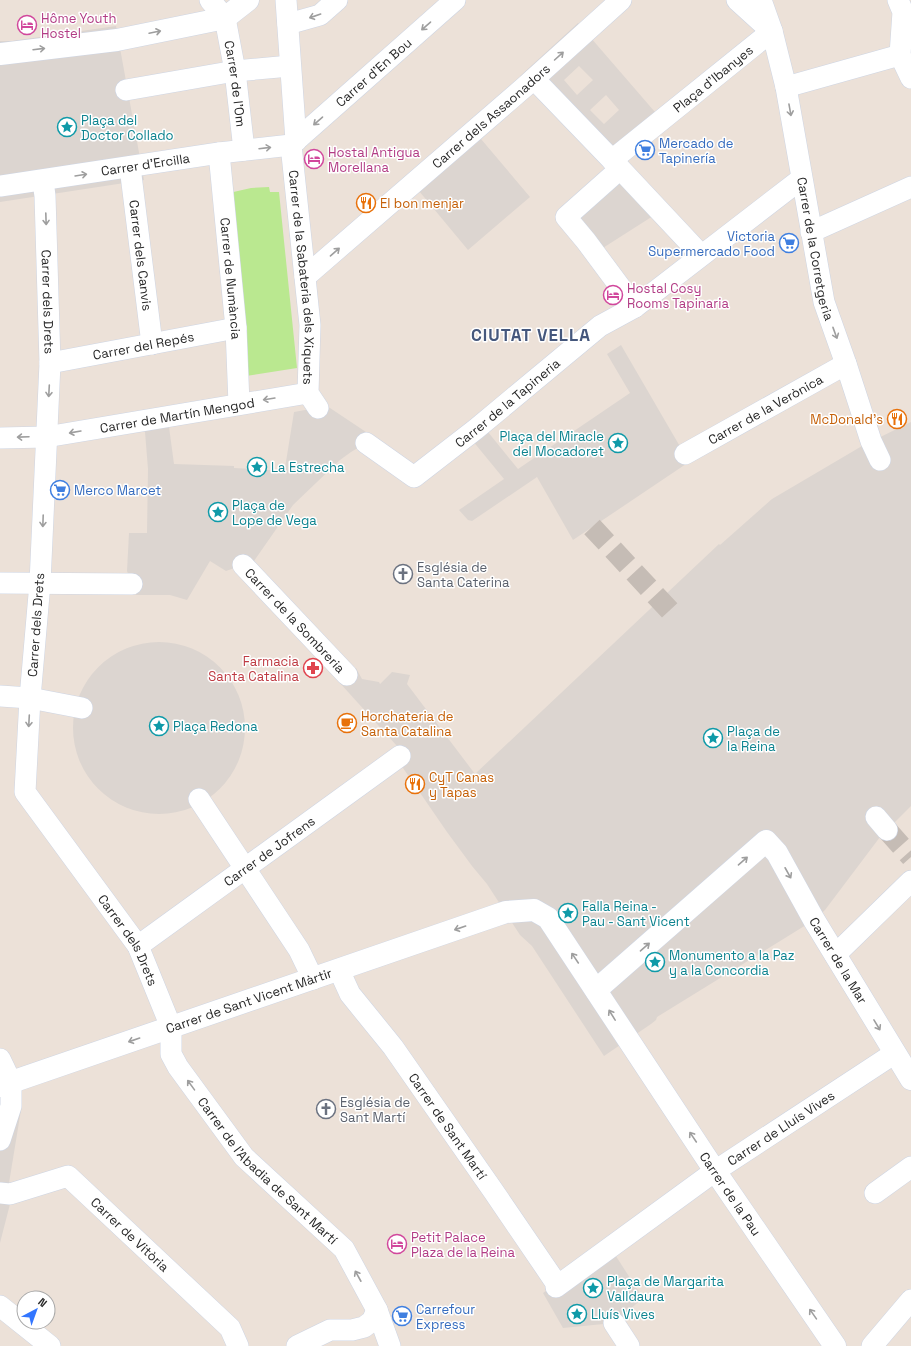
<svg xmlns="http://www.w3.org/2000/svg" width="911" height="1346" viewBox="0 0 911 1346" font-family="'Space Grotesk',sans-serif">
	<rect width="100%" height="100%" fill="#ece1d8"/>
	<path fill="#bae890" d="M269 187 270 192H279L297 368 246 376 229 193 251 188Z"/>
	<path fill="#dcd5d0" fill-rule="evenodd" d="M578 23 661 119 623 160 653 216 595 253 559 216 611 170 520 76ZM579 66 593 80 577 95 564 80ZM606 95 619 110 604 124 590 110Z
		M116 26 144 180 0 202V41H12Z
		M481 139 530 197 468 250 419 191Z
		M621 345 689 462 573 540 537 477 472 521 468 520 459 510 504 479 472 440 488 432 518 469 630 393 607 354Z
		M327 406 372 436 366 443 351 452 340 460 293 505 254 561 226 571 210 561 187 600 170 595H136L127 571 129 533H147L148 469 145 432 144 431 169 427 174 464 234 466V468L253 469V467L262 468V470H281V468H285L294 412Z
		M911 422V806L880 837 825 910 814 920 657 1017 656 1020 651 1024 604 1056 532 946 520 935 487 884 472 866 447 832 403 768 397 746 339 682 356 668 362 679 379 682 380 684 392 672 410 675 407 684 475 774 719 544 720 545 772 499 862 446Z
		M73 728a86 86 0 1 1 172 0a86 86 0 1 1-172 0Z
		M21 1110 9 1183 10 1204 0 1243V1117Z
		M610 1247 643 1298 614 1323 563 1328 543 1293Z"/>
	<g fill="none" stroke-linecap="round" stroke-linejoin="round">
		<path stroke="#c5bcb5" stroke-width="21" stroke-dasharray="21 10" stroke-linecap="butt" d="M592 527 673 614
			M887 830 911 857"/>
		<g stroke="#ced5e3" stroke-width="22">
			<g id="pedestrian">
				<path id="s1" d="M210 0 225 18 235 71 244 150"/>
				<path d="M286 0 296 141"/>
				<path d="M737 0 770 30"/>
				<path id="s2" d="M761 0 772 31 786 87 824 302 846 364 871 441 880 460"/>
				<path d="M898 0 903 12 900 55 911 78"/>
				<path d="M288 24 320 15 337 0"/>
				<path id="s3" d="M534 79 612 160 772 31"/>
				<path d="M786 87 900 55"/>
				<path d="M126 90 235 71 290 66"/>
				<path id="s4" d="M291 145 310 325 308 393 318 408"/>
				<path id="s5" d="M291 145 455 0"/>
				<path id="s6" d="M219 153 236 328 239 404"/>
				<path d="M612 160 701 255"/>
				<path id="s7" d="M130 167 152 344"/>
				<path d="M620 169 566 217 586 241 635 307"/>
				<path id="s8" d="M43 181 45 196 50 363 40 583 30 698 25 792 138 946 171 1027V1054L178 1067 244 1157 344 1249 377 1310 390 1346"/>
				<path id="s9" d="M0 186 219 153 291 145"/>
				<path d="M811 232 911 187"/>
				<path id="s10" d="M305 277 528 84 621 0"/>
				<path id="s11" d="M50 363 236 328"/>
				<path id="s12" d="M0 438 46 437 308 393"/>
				<path id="s13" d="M366 443 414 477 476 429 600 326 635 307 801 179"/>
				<path id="s14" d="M685 454 846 364"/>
				<path id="s15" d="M243 565 347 675"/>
				<path d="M0 583 132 584"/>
				<path d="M0 696 30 698 82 708"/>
				<path d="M199 799 299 950 313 979"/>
				<path d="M876 817 887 830"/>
				<path id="s16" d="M138 946 400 756"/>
				<path d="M835 955 911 881"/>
				<path id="s17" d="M339 970 350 994 393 1047 494 1192 556 1283V1287L715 1171 895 1053"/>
				<path d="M0 1059 11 1082V1106L0 1140"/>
				<path id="s18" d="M0 1193 10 1194 68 1176 230 1328 238 1346"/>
				<path d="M875 1193 911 1167"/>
				<path d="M0 1306 50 1346"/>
				<path d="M614 1323 629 1346"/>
				<path d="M297 1346 330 1330H352L364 1327 372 1321 377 1310"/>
				<path d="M872 1346 911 1300"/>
			</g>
		</g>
		<g stroke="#ced5e3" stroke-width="23">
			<g id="minor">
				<path d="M0 54 117 40 225 18 248 0"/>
				<path id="s19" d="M596 990 766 841 777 853 814 920 911 1079"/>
				<path id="s20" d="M0 1086 497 915 506 912 534 910 548 918 715 1171 835 1346"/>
			</g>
		</g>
		<use href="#pedestrian" stroke="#fff" stroke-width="21"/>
		<use href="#minor" stroke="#fff" stroke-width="22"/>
	</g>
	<defs><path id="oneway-shaft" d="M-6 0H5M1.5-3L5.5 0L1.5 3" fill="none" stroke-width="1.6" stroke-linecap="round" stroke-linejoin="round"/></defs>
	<g stroke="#9e9e9e">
		<use href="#oneway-shaft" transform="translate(315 16) rotate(161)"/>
		<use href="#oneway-shaft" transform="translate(426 26) rotate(139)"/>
		<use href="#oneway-shaft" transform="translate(155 32) rotate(-12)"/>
		<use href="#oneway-shaft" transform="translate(39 49) rotate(-7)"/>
		<use href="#oneway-shaft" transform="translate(559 56) rotate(-42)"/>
		<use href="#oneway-shaft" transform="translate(790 110) rotate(80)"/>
		<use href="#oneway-shaft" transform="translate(318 121) rotate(139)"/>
		<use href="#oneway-shaft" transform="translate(265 148) rotate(-7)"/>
		<use href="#oneway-shaft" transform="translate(81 175) rotate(-9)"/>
		<use href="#oneway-shaft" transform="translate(46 219) rotate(88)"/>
		<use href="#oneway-shaft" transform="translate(335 252) rotate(-41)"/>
		<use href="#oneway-shaft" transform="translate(835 333) rotate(70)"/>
		<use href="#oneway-shaft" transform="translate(49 391) rotate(93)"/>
		<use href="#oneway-shaft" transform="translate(269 399) rotate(171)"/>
		<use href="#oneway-shaft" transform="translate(75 432) rotate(170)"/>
		<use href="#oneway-shaft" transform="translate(23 437) rotate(178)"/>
		<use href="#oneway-shaft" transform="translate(43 521) rotate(92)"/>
		<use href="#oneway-shaft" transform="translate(29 721) rotate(93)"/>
		<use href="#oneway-shaft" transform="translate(743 861) rotate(-41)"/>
		<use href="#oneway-shaft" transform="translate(788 873) rotate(61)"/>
		<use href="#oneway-shaft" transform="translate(460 928) rotate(161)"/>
		<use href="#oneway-shaft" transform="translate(645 947) rotate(-41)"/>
		<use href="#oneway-shaft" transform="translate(575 958) rotate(-124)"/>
		<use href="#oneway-shaft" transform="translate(612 1015) rotate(-122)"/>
		<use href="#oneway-shaft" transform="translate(877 1025) rotate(59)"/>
		<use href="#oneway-shaft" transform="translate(134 1040) rotate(161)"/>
		<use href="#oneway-shaft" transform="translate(191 1085) rotate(-126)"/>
		<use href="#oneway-shaft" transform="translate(693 1137) rotate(-124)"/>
		<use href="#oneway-shaft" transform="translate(358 1276) rotate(-119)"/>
		<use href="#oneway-shaft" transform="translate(813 1314) rotate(-125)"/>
	</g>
	<defs>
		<g id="hotel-ring" transform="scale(1)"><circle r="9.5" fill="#fff" stroke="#d1479c" stroke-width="1.5"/><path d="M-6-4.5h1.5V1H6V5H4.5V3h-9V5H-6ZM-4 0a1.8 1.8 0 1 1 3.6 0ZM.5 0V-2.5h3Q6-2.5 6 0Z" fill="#d1479c"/></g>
		<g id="sight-ring" transform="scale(1)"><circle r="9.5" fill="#fff" stroke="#0f9aa8" stroke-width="1.5"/><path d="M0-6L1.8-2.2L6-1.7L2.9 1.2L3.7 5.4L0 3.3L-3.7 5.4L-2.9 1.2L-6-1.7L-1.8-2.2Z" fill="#0f9aa8"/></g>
		<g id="supermarket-ring" transform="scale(1)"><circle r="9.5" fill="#fff" stroke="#3f7fe0" stroke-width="1.5"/><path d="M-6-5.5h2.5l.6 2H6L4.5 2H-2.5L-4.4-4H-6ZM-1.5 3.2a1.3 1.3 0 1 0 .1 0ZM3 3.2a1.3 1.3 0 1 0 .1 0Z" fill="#3f7fe0"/></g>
		<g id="restaurant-ring" transform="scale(1)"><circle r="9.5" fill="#fff" stroke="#e8710a" stroke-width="1.5"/><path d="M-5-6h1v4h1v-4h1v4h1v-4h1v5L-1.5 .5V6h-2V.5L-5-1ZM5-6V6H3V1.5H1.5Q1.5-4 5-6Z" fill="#e8710a"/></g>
		<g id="church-ring" transform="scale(1)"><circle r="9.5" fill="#fff" stroke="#6b7280" stroke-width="1.5"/><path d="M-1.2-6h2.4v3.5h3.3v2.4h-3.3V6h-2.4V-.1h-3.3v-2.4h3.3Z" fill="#6b7280"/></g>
		<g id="pharmacy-ring" transform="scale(1)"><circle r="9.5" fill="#fff" stroke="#e0444e" stroke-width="1.5"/><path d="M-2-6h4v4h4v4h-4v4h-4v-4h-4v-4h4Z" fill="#e0444e"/></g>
		<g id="cafe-ring" transform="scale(1)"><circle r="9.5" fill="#fff" stroke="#e8710a" stroke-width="1.5"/><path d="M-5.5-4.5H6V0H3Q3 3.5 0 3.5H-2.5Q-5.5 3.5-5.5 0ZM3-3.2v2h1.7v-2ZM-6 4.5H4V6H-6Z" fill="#e8710a"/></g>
	</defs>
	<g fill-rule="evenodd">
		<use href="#hotel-ring" x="27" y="25"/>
		<use href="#sight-ring" x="67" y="127"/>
		<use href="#supermarket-ring" x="645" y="150"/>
		<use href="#hotel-ring" x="314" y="159"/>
		<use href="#restaurant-ring" x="366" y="203"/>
		<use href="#supermarket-ring" x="789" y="243"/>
		<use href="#hotel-ring" x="613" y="295"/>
		<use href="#restaurant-ring" x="897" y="419"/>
		<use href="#sight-ring" x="618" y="443"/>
		<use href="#sight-ring" x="257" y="467"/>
		<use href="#supermarket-ring" x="60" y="490"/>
		<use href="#sight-ring" x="218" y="512"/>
		<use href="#church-ring" x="403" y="574"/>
		<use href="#pharmacy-ring" x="313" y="668"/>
		<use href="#cafe-ring" x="347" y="723"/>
		<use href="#sight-ring" x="159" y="726"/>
		<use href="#sight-ring" x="713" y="738"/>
		<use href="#restaurant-ring" x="415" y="784"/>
		<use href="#sight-ring" x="568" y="913"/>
		<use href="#sight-ring" x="655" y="962"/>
		<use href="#church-ring" x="326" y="1109"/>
		<use href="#hotel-ring" x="397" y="1244"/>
		<use href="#sight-ring" x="593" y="1288"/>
		<use href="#sight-ring" x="577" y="1314"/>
		<use href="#supermarket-ring" x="402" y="1316"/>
	</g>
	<g text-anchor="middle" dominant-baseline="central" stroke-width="3" stroke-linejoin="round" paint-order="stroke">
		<g font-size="13" fill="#b23c85" stroke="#fff" text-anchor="start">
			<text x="41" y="18">Hôme Youth<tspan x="41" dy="15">Hostel</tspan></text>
			<text x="328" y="152">Hostal Antigua<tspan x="328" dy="15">Morellana</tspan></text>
			<text x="627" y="288">Hostal Cosy<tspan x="627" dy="15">Rooms Tapinaria</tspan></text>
			<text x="411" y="1237">Petit Palace<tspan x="411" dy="15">Plaza de la Reina</tspan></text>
		</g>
		<g font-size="13" fill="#282828" stroke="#fff">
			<text stroke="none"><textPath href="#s5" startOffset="110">Carrer d'En Bou</textPath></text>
			<text stroke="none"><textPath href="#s3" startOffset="242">Plaça d'Ibanyes</textPath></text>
			<text stroke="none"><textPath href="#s1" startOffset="90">Carrer de l'Om</textPath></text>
			<text stroke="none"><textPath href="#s10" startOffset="246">Carrer dels Assaonadors</textPath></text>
			<text stroke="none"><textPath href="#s9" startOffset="147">Carrer d'Ercilla</textPath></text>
			<text stroke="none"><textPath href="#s2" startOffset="255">Carrer de la Corretgeria</textPath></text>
			<text stroke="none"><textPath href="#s7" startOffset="89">Carrer dels Canvis</textPath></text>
			<text stroke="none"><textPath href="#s6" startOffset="126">Carrer de Numància</textPath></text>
			<text stroke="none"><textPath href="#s4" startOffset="133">Carrer de la Sabateria dels Xiquets</textPath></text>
			<text stroke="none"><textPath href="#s8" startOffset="121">Carrer dels Drets</textPath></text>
			<text stroke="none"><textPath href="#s11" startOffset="95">Carrer del Repés</textPath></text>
			<text stroke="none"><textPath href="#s13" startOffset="178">Carrer de la Tapineria</textPath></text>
			<text stroke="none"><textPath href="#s14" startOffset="92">Carrer de la Verònica</textPath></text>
			<text stroke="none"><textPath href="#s12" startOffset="179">Carrer de Martín Mengod</textPath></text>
			<text stroke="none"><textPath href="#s15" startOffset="76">Carrer de la Sombreria</textPath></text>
			<text transform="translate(36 625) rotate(-86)">Carrer dels Drets</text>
			<text stroke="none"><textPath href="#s16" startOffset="162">Carrer de Jofrens</textPath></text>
			<text stroke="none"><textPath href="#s8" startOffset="793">Carrer dels Drets</textPath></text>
			<text stroke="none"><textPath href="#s19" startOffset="366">Carrer de la Mar</textPath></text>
			<text stroke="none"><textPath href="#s20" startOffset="263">Carrer de Sant Vicent Màrtir</textPath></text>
			<text stroke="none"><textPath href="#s17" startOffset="191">Carrer de Sant Martí</textPath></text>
			<text stroke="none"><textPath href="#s17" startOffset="661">Carrer de Lluís Vives</textPath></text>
			<text stroke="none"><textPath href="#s8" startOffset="1070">Carrer de l'Abadia de Sant Martí</textPath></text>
			<text stroke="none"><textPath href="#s20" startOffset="910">Carrer de la Pau</textPath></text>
			<text stroke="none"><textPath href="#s18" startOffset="156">Carrer de Vitòria</textPath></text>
		</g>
		<g font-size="13" fill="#0d838f" stroke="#fff" text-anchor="start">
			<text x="81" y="120">Plaça del<tspan x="81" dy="15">Doctor Collado</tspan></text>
			<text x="604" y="436" text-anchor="end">Plaça del Miracle<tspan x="604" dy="15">del Mocadoret</tspan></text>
			<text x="271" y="467">La Estrecha</text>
			<text x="232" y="505">Plaça de<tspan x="232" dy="15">Lope de Vega</tspan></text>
			<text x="173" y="726">Plaça Redona</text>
			<text x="727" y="731">Plaça de<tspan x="727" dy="15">la Reina</tspan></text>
			<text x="582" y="906">Falla Reina -<tspan x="582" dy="15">Pau - Sant Vicent</tspan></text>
			<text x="669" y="955">Monumento a la Paz<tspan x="669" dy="15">y a la Concordia</tspan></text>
			<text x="607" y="1281">Plaça de Margarita<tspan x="607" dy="15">Valldaura</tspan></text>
			<text x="591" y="1314">Lluís Vives</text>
		</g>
		<g font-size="13" fill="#366cbe" stroke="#fff" text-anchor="start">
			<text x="659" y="143">Mercado de<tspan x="659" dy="15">Tapinería</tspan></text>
			<text x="775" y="236" text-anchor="end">Victoria<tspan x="775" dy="15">Supermercado Food</tspan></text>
			<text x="74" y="490">Merco Marcet</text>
			<text x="416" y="1309">Carrefour<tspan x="416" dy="15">Express</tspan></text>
		</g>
		<g font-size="13" fill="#c56008" stroke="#fff" text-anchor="start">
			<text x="380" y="203">El bon menjar</text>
			<text x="883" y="419" text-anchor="end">McDonald's</text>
			<text x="361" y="716">Horchateria de<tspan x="361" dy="15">Santa Catalina</tspan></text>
			<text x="429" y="777">CyT Canas<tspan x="429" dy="15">y Tapas</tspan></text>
		</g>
		<g font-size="13" fill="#5b616d" stroke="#fff" text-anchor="start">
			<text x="417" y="567">Església de<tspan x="417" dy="15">Santa Caterina</tspan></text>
			<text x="340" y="1102">Església de<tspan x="340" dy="15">Sant Martí</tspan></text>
		</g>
		<g font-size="13" fill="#be3a42" stroke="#fff" text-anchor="end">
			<text x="299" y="661">Farmacia<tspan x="299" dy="15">Santa Catalina</tspan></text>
		</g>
		<g font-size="17" font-weight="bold" letter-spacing="1" fill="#45577c" stroke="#fff">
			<text x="531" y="335">CIUTAT VELLA</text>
		</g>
	</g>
	<g transform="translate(36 1310) rotate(41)"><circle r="19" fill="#ffffff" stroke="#a9a9a9"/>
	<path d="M0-3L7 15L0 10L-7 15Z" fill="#3376ff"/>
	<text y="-6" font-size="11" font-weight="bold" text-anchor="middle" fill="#282828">N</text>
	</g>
</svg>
